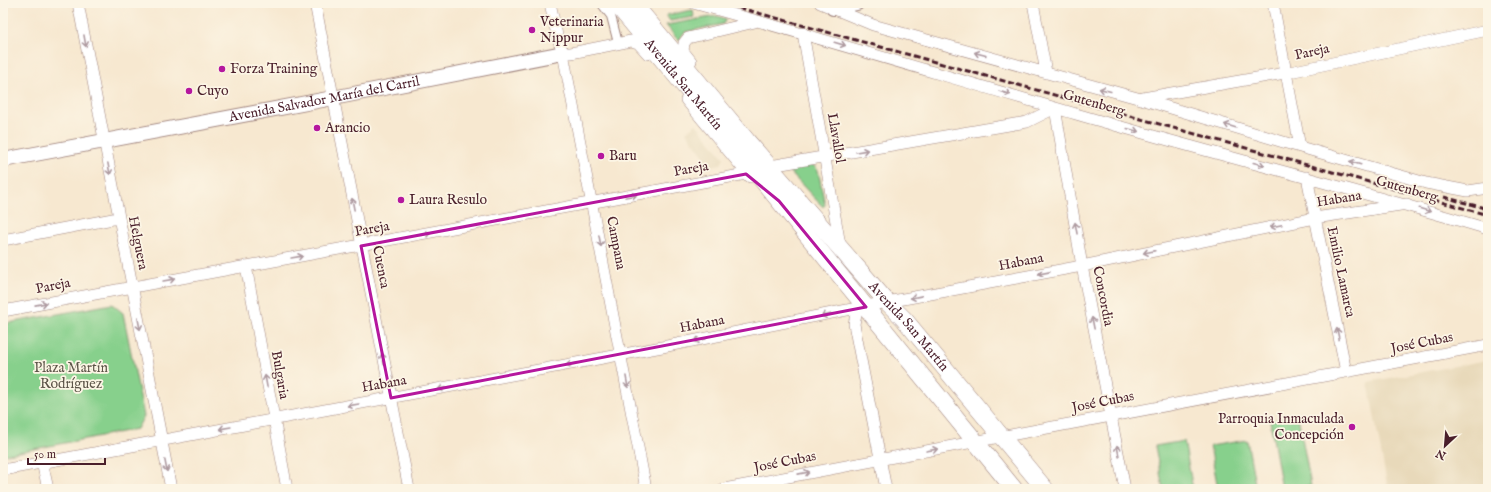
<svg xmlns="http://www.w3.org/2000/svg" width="1491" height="492" viewBox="0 0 1491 492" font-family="'IM FELL English',serif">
	<rect width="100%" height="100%" fill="#fcf5e5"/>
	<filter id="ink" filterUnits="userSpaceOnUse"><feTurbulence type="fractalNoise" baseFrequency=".025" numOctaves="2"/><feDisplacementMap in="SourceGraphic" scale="8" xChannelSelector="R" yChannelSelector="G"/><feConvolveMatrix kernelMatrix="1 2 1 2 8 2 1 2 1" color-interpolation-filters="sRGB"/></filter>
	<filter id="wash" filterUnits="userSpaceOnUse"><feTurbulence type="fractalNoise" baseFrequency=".012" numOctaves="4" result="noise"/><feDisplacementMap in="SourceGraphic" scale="16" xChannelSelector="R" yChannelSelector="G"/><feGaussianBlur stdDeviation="0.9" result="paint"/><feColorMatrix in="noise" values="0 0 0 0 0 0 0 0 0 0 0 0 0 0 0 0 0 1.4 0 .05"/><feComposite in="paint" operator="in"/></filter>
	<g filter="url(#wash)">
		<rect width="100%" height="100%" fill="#f7e8d0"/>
		<path fill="#e8d9ba" d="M696 124 724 158 721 164 707 167 704 156 686 132Z
			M1488 360V489H1388L1368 382Z"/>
		<path fill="#87d08c" stroke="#68785c" d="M693 10 694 17 670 21 666 15Z
			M717 16 726 19 723 24 685 32 678 40 666 25Z
			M805 164 813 165 818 170 825 205 823 207 785 167Z
			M112 304 123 313 144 416 137 429 3 455V324Z
			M1298 416 1311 486 1282 489 1270 421Z
			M1247 440 1256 489H1218L1210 446Z
			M1184 441 1193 489H1163L1155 446Z"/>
	</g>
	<g filter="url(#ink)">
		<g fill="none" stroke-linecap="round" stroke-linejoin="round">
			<g stroke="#a0847e" stroke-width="10">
				<path id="pedestrian" d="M601 3 611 16 618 43"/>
			</g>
			<g stroke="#a0847e" stroke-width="12">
				<path id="minor" d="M78 3 171 489
					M315 3 409 489
					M550 3 557 35 563 53 646 489
					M693 3C821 38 948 77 1076 114 1213 154 1351 188 1488 229
					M820 3 873 25 1141 99 1300 147 1426 183 1468 191 1488 188
					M1033 3 1046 72
					M1273 3 1300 147
					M803 33 840 245
					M563 53H571L631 41 638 43 648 54
					M691 61 683 51 684 43 688 38 755 22
					M1143 98 1285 73 1488 30
					M686 100 750 177
					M1055 108 1082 266 1125 489
					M768 161 770 166 1027 122 1055 108
					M1307 177 1346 372
					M3 240 118 218
					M246 266 287 489
					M857 309 854 324 886 489
					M3 311 746 174
					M42 462 48 489
					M3 470 662 347 887 302 1082 266 1315 218 1407 204
					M724 489 1488 345"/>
			</g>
			<g stroke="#a0847e" stroke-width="16">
				<g id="tertiary">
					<path d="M833 8 857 3"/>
					<path id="s1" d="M3 160 333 98 563 53"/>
				</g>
			</g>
			<g stroke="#a0847e" stroke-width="18">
				<g id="primary">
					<path id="s2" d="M633 3 747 141 887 302 904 319 1045 489"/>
					<path id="s3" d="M618 6 737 149 1014 489"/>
				</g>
			</g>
			<use href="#pedestrian" stroke="#fff" stroke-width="8"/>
			<use href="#minor" stroke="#fff" stroke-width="11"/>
			<use href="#tertiary" stroke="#fff" stroke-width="14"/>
			<use href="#primary" stroke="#fff" stroke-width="17"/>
			<path stroke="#4a1f2b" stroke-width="3" stroke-dasharray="6 3" stroke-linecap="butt" d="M722 3 1488 215
				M1444 197 1488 209"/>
		</g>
		<defs><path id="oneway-shaft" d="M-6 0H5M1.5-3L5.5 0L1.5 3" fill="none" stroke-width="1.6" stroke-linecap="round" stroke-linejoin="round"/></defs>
		<g stroke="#ae9aa0">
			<use href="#oneway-shaft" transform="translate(85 41) rotate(80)"/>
			<use href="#oneway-shaft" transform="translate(840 44) rotate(16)"/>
			<use href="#oneway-shaft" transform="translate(980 54) rotate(-165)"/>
			<use href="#oneway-shaft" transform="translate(1105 90) rotate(-166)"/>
			<use href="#oneway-shaft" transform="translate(1005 93) rotate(16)"/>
			<use href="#oneway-shaft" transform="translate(1230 126) rotate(-163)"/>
			<use href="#oneway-shaft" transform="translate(1133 130) rotate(15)"/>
			<use href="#oneway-shaft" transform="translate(862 151) rotate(-10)"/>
			<use href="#oneway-shaft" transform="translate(1355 163) rotate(-164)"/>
			<use href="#oneway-shaft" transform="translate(1259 164) rotate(15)"/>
			<use href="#oneway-shaft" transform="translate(109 169) rotate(79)"/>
			<use href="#oneway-shaft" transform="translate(631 196) rotate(-10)"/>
			<use href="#oneway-shaft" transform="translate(353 204) rotate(-101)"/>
			<use href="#oneway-shaft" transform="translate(1425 210) rotate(17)"/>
			<use href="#oneway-shaft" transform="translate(1276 226) rotate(168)"/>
			<use href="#oneway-shaft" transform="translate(1076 228) rotate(-100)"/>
			<use href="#oneway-shaft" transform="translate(425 234) rotate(-11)"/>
			<use href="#oneway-shaft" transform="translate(600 241) rotate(79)"/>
			<use href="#oneway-shaft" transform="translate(1149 252) rotate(168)"/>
			<use href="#oneway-shaft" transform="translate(297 257) rotate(-10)"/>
			<use href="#oneway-shaft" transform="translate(1044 273) rotate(169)"/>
			<use href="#oneway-shaft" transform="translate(169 280) rotate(-10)"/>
			<use href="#oneway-shaft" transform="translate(916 297) rotate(169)"/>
			<use href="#oneway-shaft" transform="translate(41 304) rotate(-11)"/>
			<use href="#oneway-shaft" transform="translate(827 315) rotate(169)"/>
			<use href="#oneway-shaft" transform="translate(1093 323) rotate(-101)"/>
			<use href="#oneway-shaft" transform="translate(139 324) rotate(79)"/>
			<use href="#oneway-shaft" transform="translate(1338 334) rotate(-102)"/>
			<use href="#oneway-shaft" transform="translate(700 340) rotate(169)"/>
			<use href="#oneway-shaft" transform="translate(383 359) rotate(-101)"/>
			<use href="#oneway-shaft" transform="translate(572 364) rotate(170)"/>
			<use href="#oneway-shaft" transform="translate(266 381) rotate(-100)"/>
			<use href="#oneway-shaft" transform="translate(627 382) rotate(80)"/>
			<use href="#oneway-shaft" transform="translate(444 388) rotate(170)"/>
			<use href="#oneway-shaft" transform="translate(353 405) rotate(170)"/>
			<use href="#oneway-shaft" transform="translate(225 428) rotate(170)"/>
			<use href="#oneway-shaft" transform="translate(932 450) rotate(-10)"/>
			<use href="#oneway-shaft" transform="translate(1118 451) rotate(-101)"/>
			<use href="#oneway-shaft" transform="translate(166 466) rotate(79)"/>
			<use href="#oneway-shaft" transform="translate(804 473) rotate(-11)"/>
		</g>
	</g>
	<path fill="none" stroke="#b5179e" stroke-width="3" stroke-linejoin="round" d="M746 174 779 201 866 307 391 398 361 246Z"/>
	<g fill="#b5179e" stroke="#fcf5e5" stroke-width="1.5">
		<circle cx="532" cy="30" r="4"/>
		<circle cx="222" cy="69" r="4"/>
		<circle cx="189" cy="91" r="4"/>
		<circle cx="317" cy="128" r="4"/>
		<circle cx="601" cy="156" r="4"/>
		<circle cx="401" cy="200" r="4"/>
		<circle cx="1352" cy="427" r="4"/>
	</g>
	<g text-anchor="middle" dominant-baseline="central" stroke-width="3.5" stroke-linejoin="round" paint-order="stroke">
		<g font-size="14" fill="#4a1f2b" stroke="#fcf5e5" text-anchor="start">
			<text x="540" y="22">Veterinaria<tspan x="540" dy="16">Nippur</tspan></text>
			<text x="230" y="69">Forza Training</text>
			<text x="197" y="91">Cuyo</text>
			<text x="325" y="128">Arancio</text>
			<text x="609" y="156">Baru</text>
			<text x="409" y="200">Laura Resulo</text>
			<text x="1344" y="419" text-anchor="end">Parroquia Inmaculada<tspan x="1344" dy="16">Concepción</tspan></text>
		</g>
		<g font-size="14" fill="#4a1f2b" stroke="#fcf5e5">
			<text transform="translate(1312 52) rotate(-12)">Pareja</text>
			<text stroke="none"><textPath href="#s3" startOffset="102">Avenida San Martín</textPath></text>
			<text stroke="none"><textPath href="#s1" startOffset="327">Avenida Salvador María del Carril</textPath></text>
			<text transform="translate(1094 103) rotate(16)">Gutenberg</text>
			<text transform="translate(836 138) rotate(80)">Llavallol</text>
			<text transform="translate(691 169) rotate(-10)">Pareja</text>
			<text transform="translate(1407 189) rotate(16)">Gutenberg</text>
			<text transform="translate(1339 199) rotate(-9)">Habana</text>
			<text transform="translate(372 229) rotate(-10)">Pareja</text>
			<text transform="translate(138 243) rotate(79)">Helguera</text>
			<text transform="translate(616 243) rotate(79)">Campana</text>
			<text transform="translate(1021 262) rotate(-11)">Habana</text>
			<text transform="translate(381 267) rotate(79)">Cuenca</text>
			<text transform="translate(1341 272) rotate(78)">Emilio Lamarca</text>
			<text transform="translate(53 286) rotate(-11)">Pareja</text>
			<text transform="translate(1103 296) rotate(79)">Concordia</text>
			<text transform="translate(702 324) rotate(-11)">Habana</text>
			<text stroke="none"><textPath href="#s2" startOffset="425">Avenida San Martín</textPath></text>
			<text transform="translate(1422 343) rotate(-11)">José Cubas</text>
			<text transform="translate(280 375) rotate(80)">Bulgaria</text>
			<text transform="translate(384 384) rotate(-10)">Habana</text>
			<text transform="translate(1103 402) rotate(-11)">José Cubas</text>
			<text transform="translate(785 462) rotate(-11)">José Cubas</text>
		</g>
		<g font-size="14" fill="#5c5448" stroke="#fcf5e5">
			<text x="71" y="368">Plaza Martín<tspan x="71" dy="16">Rodríguez</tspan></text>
		</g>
	</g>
	<rect width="1491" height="492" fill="none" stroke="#fcf5e5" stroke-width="16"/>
	<g transform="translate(1445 446) rotate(206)" stroke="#fcf5e5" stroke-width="3" paint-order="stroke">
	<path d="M0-3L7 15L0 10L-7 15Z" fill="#4a1f2b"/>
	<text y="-6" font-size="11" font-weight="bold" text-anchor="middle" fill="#4a1f2b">N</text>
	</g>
	<path d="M28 458v6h77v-6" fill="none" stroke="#4a1f2b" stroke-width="2"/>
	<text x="34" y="458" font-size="12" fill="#4a1f2b" stroke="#fcf5e5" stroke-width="3" paint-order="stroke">50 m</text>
</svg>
